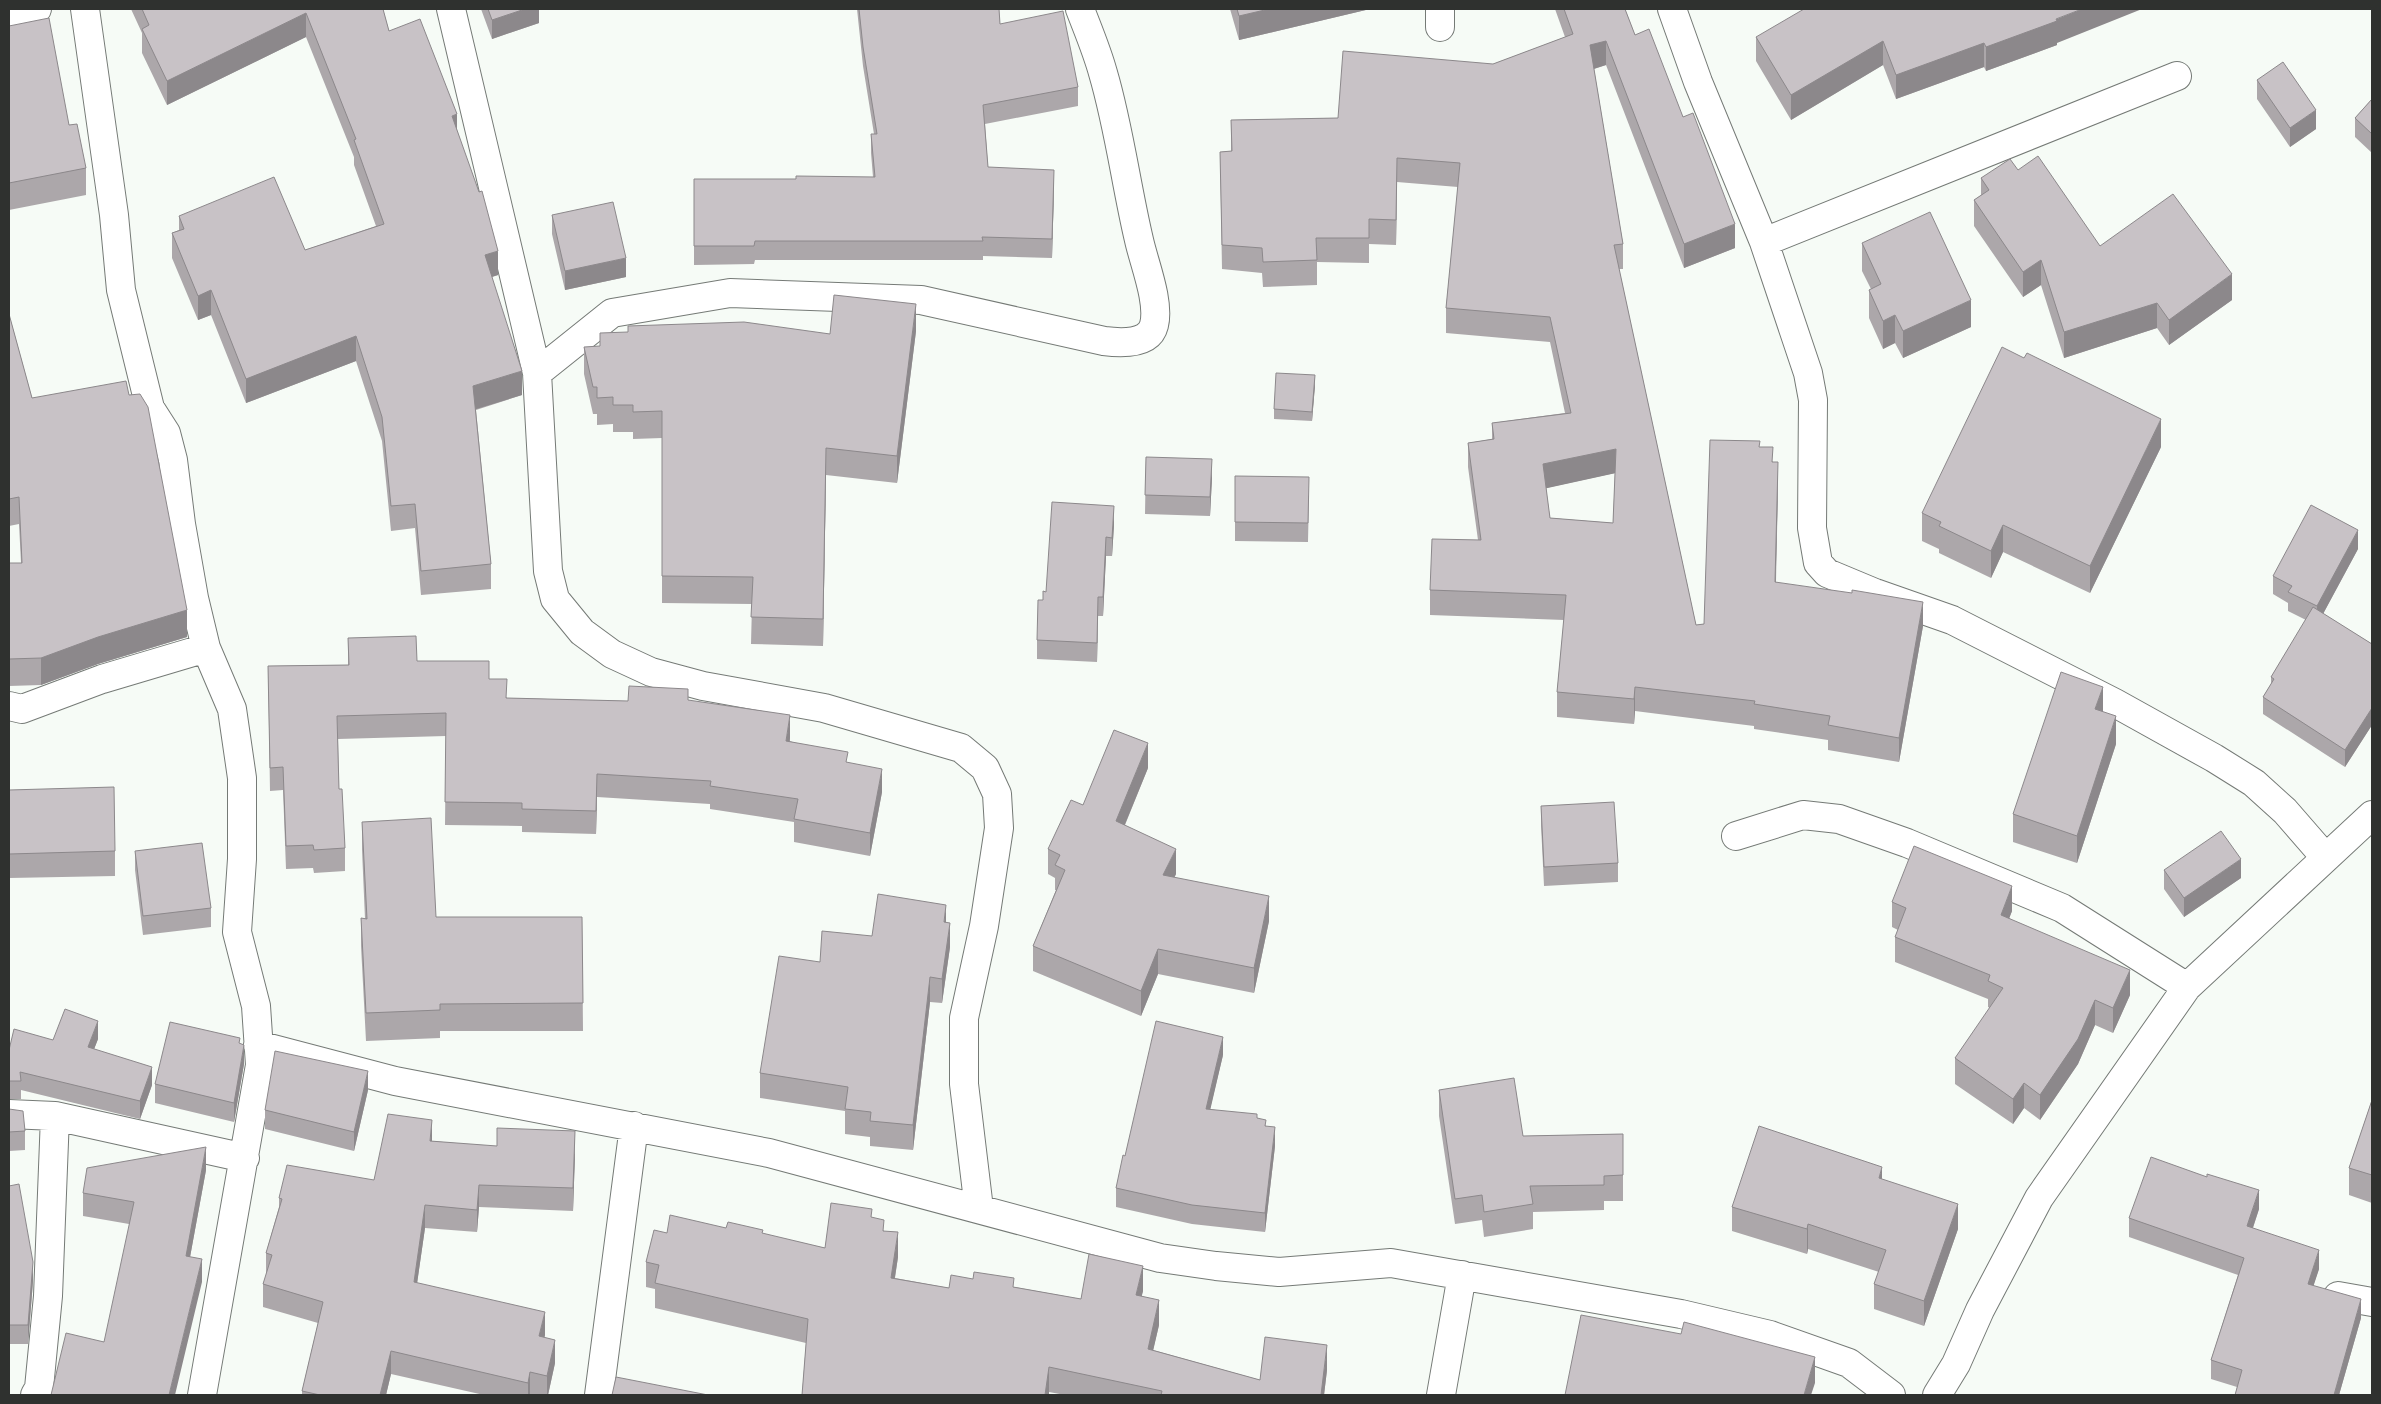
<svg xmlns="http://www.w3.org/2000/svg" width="2381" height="1404" viewBox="0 0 2381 1404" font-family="'Golos Text',sans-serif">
	<rect width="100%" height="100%" fill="#f6fbf6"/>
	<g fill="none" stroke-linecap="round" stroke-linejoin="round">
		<g stroke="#757a76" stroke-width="30">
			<path id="minor" d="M85 9 114 215 121 290 150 408 166 433 173 460 181 524 194 598 206 648 232 709 242 778V859L237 932 256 1006 260 1065 202 1395
				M451 9 537 373 548 571 555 599 582 632 612 654 651 672 703 686 824 708 961 748 985 768 997 794 999 828 984 926 964 1018V1084L979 1209
				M1440 9V27
				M1672 9 1698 82 1764 242 1808 373 1813 400 1812 528 1818 563 1827 573 1875 593 1952 620 2115 703 2214 758 2254 783 2285 811 2325 857
				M9 18 37 9
				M1764 242 2177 76
				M537 373 612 313 730 293 921 300 1104 341C1120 343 1149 345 1154 325 1160 302 1144 263 1139 240 1126 185 1119 127 1103 73 1097 51 1088 30 1080 9
				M9 706 22 709 102 679 206 648
				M1736 836 1803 815 1839 819 1907 843 2062 908 2187 987
				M258 1045 395 1081 769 1153 1160 1258 1216 1266 1279 1272 1391 1263 1681 1314 1770 1335 1849 1363 1891 1395
				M9 1114 55 1116 245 1158
				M2338 1296 2372 1302
				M35 1395 39 1388 48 1296 55 1116
				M599 1395 634 1126
				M1441 1395 1462 1275
				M1937 1395 1956 1364 1980 1310 2039 1198 2187 987 2372 815"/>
		</g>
		<use href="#minor" stroke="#fff" stroke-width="28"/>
	</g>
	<path fill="#aca7aa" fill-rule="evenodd" d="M131 9H383L389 31 457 130 498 275 492 277 522 395 476 410 491 564V589L421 595 415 528 391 531 382 441 356 361 246 403 211 315 198 320 172 258V233L179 230V216L305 250 376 226 354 165V157L306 37 167 105 142 53V33Z
		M481 9H539V23L492 39Z
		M857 9H999L1000 24 1078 87V106L985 124 988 167 1054 189 1052 258 983 256V260H755L754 264 694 265V179H796L873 177 871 153V134H874L863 66Z
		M1230 9H1370L1239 40Z
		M1555 9H1625L1635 35 1683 117 1735 248 1684 268 1606 65 1594 69 1623 244V269H1619L1696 625 1704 624 1760 447 1773 462 1778 486 1776 582 1923 626 1899 762 1828 750V740L1754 729V726L1635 711 1634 724 1557 717V692L1564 620 1430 615V590L1478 540 1468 467V443L1492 439V423L1565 413 1550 342 1446 333V308L1458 187 1397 182 1396 245 1369 244V263L1317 262V285L1263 287 1262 273 1222 269 1220 152 1231 151V120L1338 118 1493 64 1565 37ZM1615 473 1613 523 1550 518 1546 488Z
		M9 26 69 125 86 168V195L9 210Z
		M1756 37 2057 43V45L1986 71 1984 67 1896 99 1883 65 1791 120 1756 61Z
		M2257 80 2316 129 2290 147 2257 99Z
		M2372 99V153L2355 137V118Z
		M2018 170 2100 246 2232 300 2169 345 2157 328 2064 358 2041 285 2023 297 1974 226V200L1981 195V178Z
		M552 215 626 277 565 290 552 234Z
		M1862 243 1971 327 1903 358 1895 343 1883 349 1869 318V290L1871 289 1862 271Z
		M9 314 32 398 129 395 187 637 98 664 41 685 9 686V563H21L19 524 9 526Z
		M628 326 830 334 916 331 897 483 826 475 823 646 751 644 752 604 662 603V438L633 439V432H613V424L597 425V414H593L584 374V347H600L628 332Z
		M1315 385 1312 421 1274 419V409Z
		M2161 447 2090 593 2003 552 1991 578 1939 553V549L1922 541V513Z
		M1146 457 1212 478 1210 516 1145 514Z
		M1235 476 1309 496 1308 542 1235 541Z
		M1114 525 1112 556H1106L1103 616H1098L1097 662 1037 659V640L1046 592Z
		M2358 549 2323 614 2372 644V725L2345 767 2263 714V697L2271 684V677L2306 620 2288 611V603L2273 594V576Z
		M348 638 417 661 489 679 507 698 628 701 688 700 790 738V741L848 763 882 792 870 856 794 842V822L710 809V804L597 797 596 834 522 832V826L445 825 446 736 338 739 339 789 345 848V871L314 873 313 868 286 869 283 790 270 791 268 666 348 665Z
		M2103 712 2116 744 2077 863 2013 842V814Z
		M1148 768 1125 825 1176 874 1174 878 1269 921 1254 993 1158 974 1141 1016 1033 971V946L1056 890H1055V878L1048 874V849L1083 805Z
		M9 790 115 851V876L9 878Z
		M1541 806 1618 863V882L1544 886 1541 825Z
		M362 822 436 917H582L583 1031H440V1038L366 1041 361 946V918L365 919 362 850Z
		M135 851 211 908V927L143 935 135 870Z
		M2164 870 2241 878 2184 917 2164 889Z
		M1892 902 2012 911 2009 918 2130 995 2113 1033 2095 1025 2078 1064 2040 1120 2024 1108 2013 1124 1955 1084V1058L1990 1008 1988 1007V999L1895 962V937L1898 930 1892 927Z
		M946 922 950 947 942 1003 930 1002 913 1150 870 1146V1137L845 1134V1111L760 1098V1073L820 962 872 936Z
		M98 1039 94 1049 152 1085 140 1119 21 1090V1099H9V1050L53 1040Z
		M1223 1055 1210 1109 1257 1118 1266 1126 1275 1146 1265 1232 1192 1224 1116 1207V1188L1125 1156Z
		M244 1064 234 1122 155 1103V1084Z
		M368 1090 354 1151 265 1129V1110Z
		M1439 1090 1523 1136 1623 1134V1201H1604V1210L1533 1212V1229L1484 1237 1482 1220 1455 1224 1439 1116Z
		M2372 1100V1203L2349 1195V1168Z
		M9 1109 25 1131V1150L9 1151Z
		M432 1141 575 1154 573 1211 479 1207 477 1232 425 1228 417 1283 545 1335 544 1338 555 1363 548 1395H484L391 1374 386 1395H302V1391L318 1323 263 1307V1284L266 1276V1253L279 1207V1198L374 1180Z
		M206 1170 190 1257 202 1282 129 1224 83 1216V1193Z
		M1882 1179 1958 1229 1924 1326 1874 1309V1284L1879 1272 1808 1249 1807 1254 1732 1231V1207Z
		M9 1186 33 1281 28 1344H9Z
		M2259 1209 2253 1228 2319 1269 2313 1286 2361 1318 2339 1395H2235L2237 1387 2211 1379V1360L2238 1275 2129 1237V1218Z
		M872 1218 884 1231 898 1257 895 1278 949 1288 1014 1287 1081 1299 1143 1291 1141 1297 1159 1325 1153 1350 1260 1380 1327 1370 1324 1395H1065L1049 1392V1395H802L806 1343 655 1308V1289L646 1287V1262L667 1233 726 1228 763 1234 825 1248Z"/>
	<path fill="#8c888b" d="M525 9H539V23L492 39V20Z
		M1269 9H1370L1239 40V16Z
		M2082 9H2142L2057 43V45L1986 71V47Z
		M306 13V37L167 105V81Z
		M1606 41V65L1590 70V45Z
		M1883 41V65L1791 120V95Z
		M1984 43V67L1896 99V75Z
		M2316 110V129L2290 147V128Z
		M457 114V138L452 116Z
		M1397 158V182L1396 245V220Z
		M1054 170V189L1052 258V239Z
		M1735 224V248L1684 268V244Z
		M498 251V275L485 279V255Z
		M626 258V277L565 290V271Z
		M2041 260V285L2023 297V272Z
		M2232 274V300L2169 345V320Z
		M211 290V315L198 320V296Z
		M1971 300V327L1903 358V331Z
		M2157 303V328L2064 358V332Z
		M916 304V331L897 483V456Z
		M1895 315V343L1883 349V321Z
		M356 336V361L246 403V379Z
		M522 371V395L473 410V386Z
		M1315 375V385L1312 421V412Z
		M2161 419V447L2090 593V566Z
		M826 448V475L823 646V619Z
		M1616 449V473L1543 489V464Z
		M1212 459V478L1210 516V497Z
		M1778 462V486L1775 607V582Z
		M1114 506V525L1112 556V538Z
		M2003 525V552L1991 578V551Z
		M2358 530V549L2317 625V606Z
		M1106 537V556L1103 616V597Z
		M1098 597V616L1097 662V643Z
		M1923 602V626L1899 762V738Z
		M187 610V637L98 664 41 685V658L98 637Z
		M1635 687V711L1634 724V699Z
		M2103 687V714L2095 709Z
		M2372 708V725L2345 767V750Z
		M790 715V738L786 764V741Z
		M2116 716V744L2077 863V836Z
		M1148 743V768L1116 846V821Z
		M882 769V792L870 856V833Z
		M597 774V797L596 834V811Z
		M1176 849V874L1163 900V875Z
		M2241 859V878L2184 917V898Z
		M2012 886V911L2001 940V915Z
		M1269 896V921L1254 993V968Z
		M946 905V930L944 922Z
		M950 923V947L942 1003V979Z
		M1158 949V974L1141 1016V991Z
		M2130 970V995L2113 1033V1008Z
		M930 977V1002L913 1150V1125Z
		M2095 1000V1025L2078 1064 2040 1120V1095Z
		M98 1021V1039L88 1065V1047Z
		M1223 1037V1055L1206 1128V1109Z
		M244 1045V1064L234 1122V1103Z
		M152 1067V1085L140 1119V1101Z
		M368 1071V1090L354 1151V1132Z
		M2024 1083V1108L2013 1124V1099Z
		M432 1120V1143L430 1141Z
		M1275 1127V1146L1265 1232V1213Z
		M575 1131V1154L573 1211V1188Z
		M206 1147V1170L186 1279V1256Z
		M1882 1167V1191L1879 1178Z
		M479 1185V1207L477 1232V1210Z
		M2259 1190V1209L2247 1245V1226Z
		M1958 1204V1229L1924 1326V1301Z
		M425 1205V1228L414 1305V1282Z
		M1808 1224V1249L1807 1254V1229Z
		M898 1232V1257L891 1302V1278Z
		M2319 1250V1269L2308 1303V1284Z
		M202 1259V1282L175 1395H169Z
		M33 1262V1281L28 1344V1325Z
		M1143 1266V1291L1136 1320V1295Z
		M2361 1299V1318L2339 1395H2334Z
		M1159 1300V1325L1148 1373V1349Z
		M545 1312V1335L539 1359V1336Z
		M555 1340V1363L548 1395H547V1376Z
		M1327 1345V1370L1324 1395H1321Z
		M391 1351V1374L386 1395H380Z
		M1815 1357V1383L1811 1395H1804Z
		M1049 1367V1395H1045Z
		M530 1372V1395H528V1383Z"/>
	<path fill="#c8c2c6" stroke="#8c888b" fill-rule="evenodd" d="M142 9H383L389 31 420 19 457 114 452 116 479 192 482 191 498 251 485 255 522 371 473 386 491 564 421 571 415 504 391 506 382 417 356 336 246 379 211 290 198 296 172 233 184 229 179 216 274 177 305 250 384 224 354 140 356 139 306 13 167 81 142 29 149 25Z
		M488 9H525L492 20Z
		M859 9H999L1000 24 1063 11 1078 87 983 105 988 167 1054 170 1052 239 982 237 983 241H755L754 246H694V179H796V176L875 177 871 134H877L863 47Z
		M1237 9H1269L1239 16Z
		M1564 9H1625L1635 35 1649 29 1683 117 1693 113 1735 224 1684 244 1606 41 1590 45 1623 244 1614 245 1696 625 1704 624 1710 440 1760 441 1759 447H1773L1772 462H1778L1775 582 1852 593V590L1923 602 1899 738 1828 725 1830 716 1754 704 1755 701 1635 687 1634 699 1557 692 1566 595 1430 590 1432 539 1481 540 1468 443 1494 439 1492 423 1571 413 1550 317 1446 308 1460 163 1397 158 1396 220 1369 219V238H1316L1317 260 1263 262 1262 248 1222 245 1220 152 1232 151 1231 120 1338 118 1343 51 1493 64 1573 34ZM1616 449 1613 523 1550 518 1543 464Z
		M1804 9H2082L2056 19 2057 21 1986 47 1984 43 1896 75 1883 41 1791 95 1756 37Z
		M49 18 69 125 77 124 86 168 9 183V26Z
		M2283 62 2316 110 2290 128 2257 80Z
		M2372 99V134L2355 118Z
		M2038 156 2100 246 2173 194 2232 274 2169 320 2157 303 2064 332 2041 260 2023 272 1974 200 1989 190 1981 178 2010 159 2018 170Z
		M613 202 626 258 565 271 552 215Z
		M1930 212 1971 300 1903 331 1895 315 1883 321 1869 290 1881 284 1862 243Z
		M834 295 916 304 897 456 826 448 823 619 751 617 753 577 662 576V411L633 412V405H613V397L597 398V387H593L584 347 600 346V333L628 332V326L744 322 830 334Z
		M9 314 32 398 126 381 129 395 140 394 148 407 187 610 98 637 41 658 9 659V563H22L19 497 9 499Z
		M2002 347 2024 358 2027 353 2161 419 2090 566 2003 525 1991 551 1939 526 1941 522 1922 513Z
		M1276 373 1315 375 1312 412 1274 409Z
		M1146 457 1212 459 1210 497 1145 495Z
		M1235 476 1309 477 1308 523 1235 522Z
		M1052 502 1114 506 1112 538 1106 537 1103 597H1098L1097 643 1037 640 1038 600H1043V591L1046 592Z
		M2311 505 2358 530 2317 606 2288 592 2292 586 2273 576Z
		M2313 607 2372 644V708L2345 750 2263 697 2274 679 2271 677Z
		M416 636 417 661H489V679H507L506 698 628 701 629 686 688 689V700L790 715 786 741 848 752 846 762 882 769 870 833 794 819 798 799 710 786 711 781 597 774 596 811 522 809V803L445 802 446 713 337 716 339 789H342L345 848 314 850 313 845 286 846 283 767 270 768 268 666 349 665 348 638Z
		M2061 672 2103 687 2095 709 2116 716 2077 836 2013 814Z
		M1114 730 1148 743 1116 821 1176 849 1163 875 1269 896 1254 968 1158 949 1141 991 1033 946 1065 870 1055 865 1060 855 1048 849 1071 800 1083 805Z
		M114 787 115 851 9 854V790Z
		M1614 802 1618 863 1544 867 1541 806Z
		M431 818 436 917H582L583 1003 440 1004V1010L366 1013 361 918 367 919 362 822Z
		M2221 831 2241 859 2184 898 2164 870Z
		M202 843 211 908 143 916 135 851Z
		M1914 846 2012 886 2001 915 2130 970 2113 1008 2095 1000 2078 1039 2040 1095 2024 1083 2013 1099 1955 1058 2003 988 1988 981 1990 975 1895 937 1906 908 1892 902Z
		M878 894 946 905 944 922 950 923 942 979 930 977 913 1125 870 1121 871 1112 845 1109 848 1087 760 1073 779 956 820 962 822 931 872 936Z
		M65 1009 98 1021 88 1047 152 1067 140 1101 20 1072 21 1081H9V1050L14 1029 53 1040Z
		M1156 1021 1223 1037 1206 1109 1257 1114V1118L1266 1120 1265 1126 1275 1127 1265 1213 1192 1205 1116 1188 1123 1155 1125 1156Z
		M170 1022 240 1038 239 1043 244 1045 234 1103 155 1084Z
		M275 1051 368 1071 354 1132 265 1110Z
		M1514 1078 1523 1136 1623 1134V1175L1604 1176V1185L1530 1186 1533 1204 1484 1212 1482 1195 1455 1199 1439 1090Z
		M2372 1100V1175L2349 1168Z
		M9 1109 23 1111 25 1131 9 1132Z
		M388 1114 432 1120 430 1141 497 1146V1128L575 1131 573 1188 479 1185 477 1210 425 1205 414 1282 545 1312 539 1336 555 1340 547 1376 530 1372 528 1383 391 1351 380 1395H320L302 1391 323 1302 263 1284 272 1255 266 1253 282 1199 279 1198 287 1165 374 1180Z
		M1759 1126 1882 1167 1879 1178 1958 1204 1924 1301 1874 1284 1886 1250 1808 1224 1807 1229 1732 1207Z
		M206 1147 186 1256 202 1259 169 1395H51L66 1333 104 1342 134 1202 83 1193 87 1168Z
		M2151 1157 2207 1177V1174L2259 1190 2247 1226 2319 1250 2308 1284 2361 1299 2334 1395H2235L2242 1370 2211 1360 2244 1258 2129 1218Z
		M19 1184 33 1262 28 1325H9V1186Z
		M831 1203 872 1209 871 1217 884 1220 883 1231 898 1232 891 1278 949 1288 951 1275 973 1279 974 1272 1014 1278 1013 1287 1081 1299 1089 1254 1143 1266 1136 1295 1159 1300 1148 1349 1260 1380 1265 1337 1327 1345 1321 1395H1161L1162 1391 1049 1367 1045 1395H802L808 1319 655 1283 659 1265 646 1262 654 1230 667 1233 670 1215 726 1228 728 1222 763 1230 762 1233 825 1248Z
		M1581 1315 1681 1334 1684 1322 1815 1357 1804 1395H1565Z
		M616 1377 708 1395H612Z"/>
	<rect width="2381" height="1404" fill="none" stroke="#2f312f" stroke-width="20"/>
</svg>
